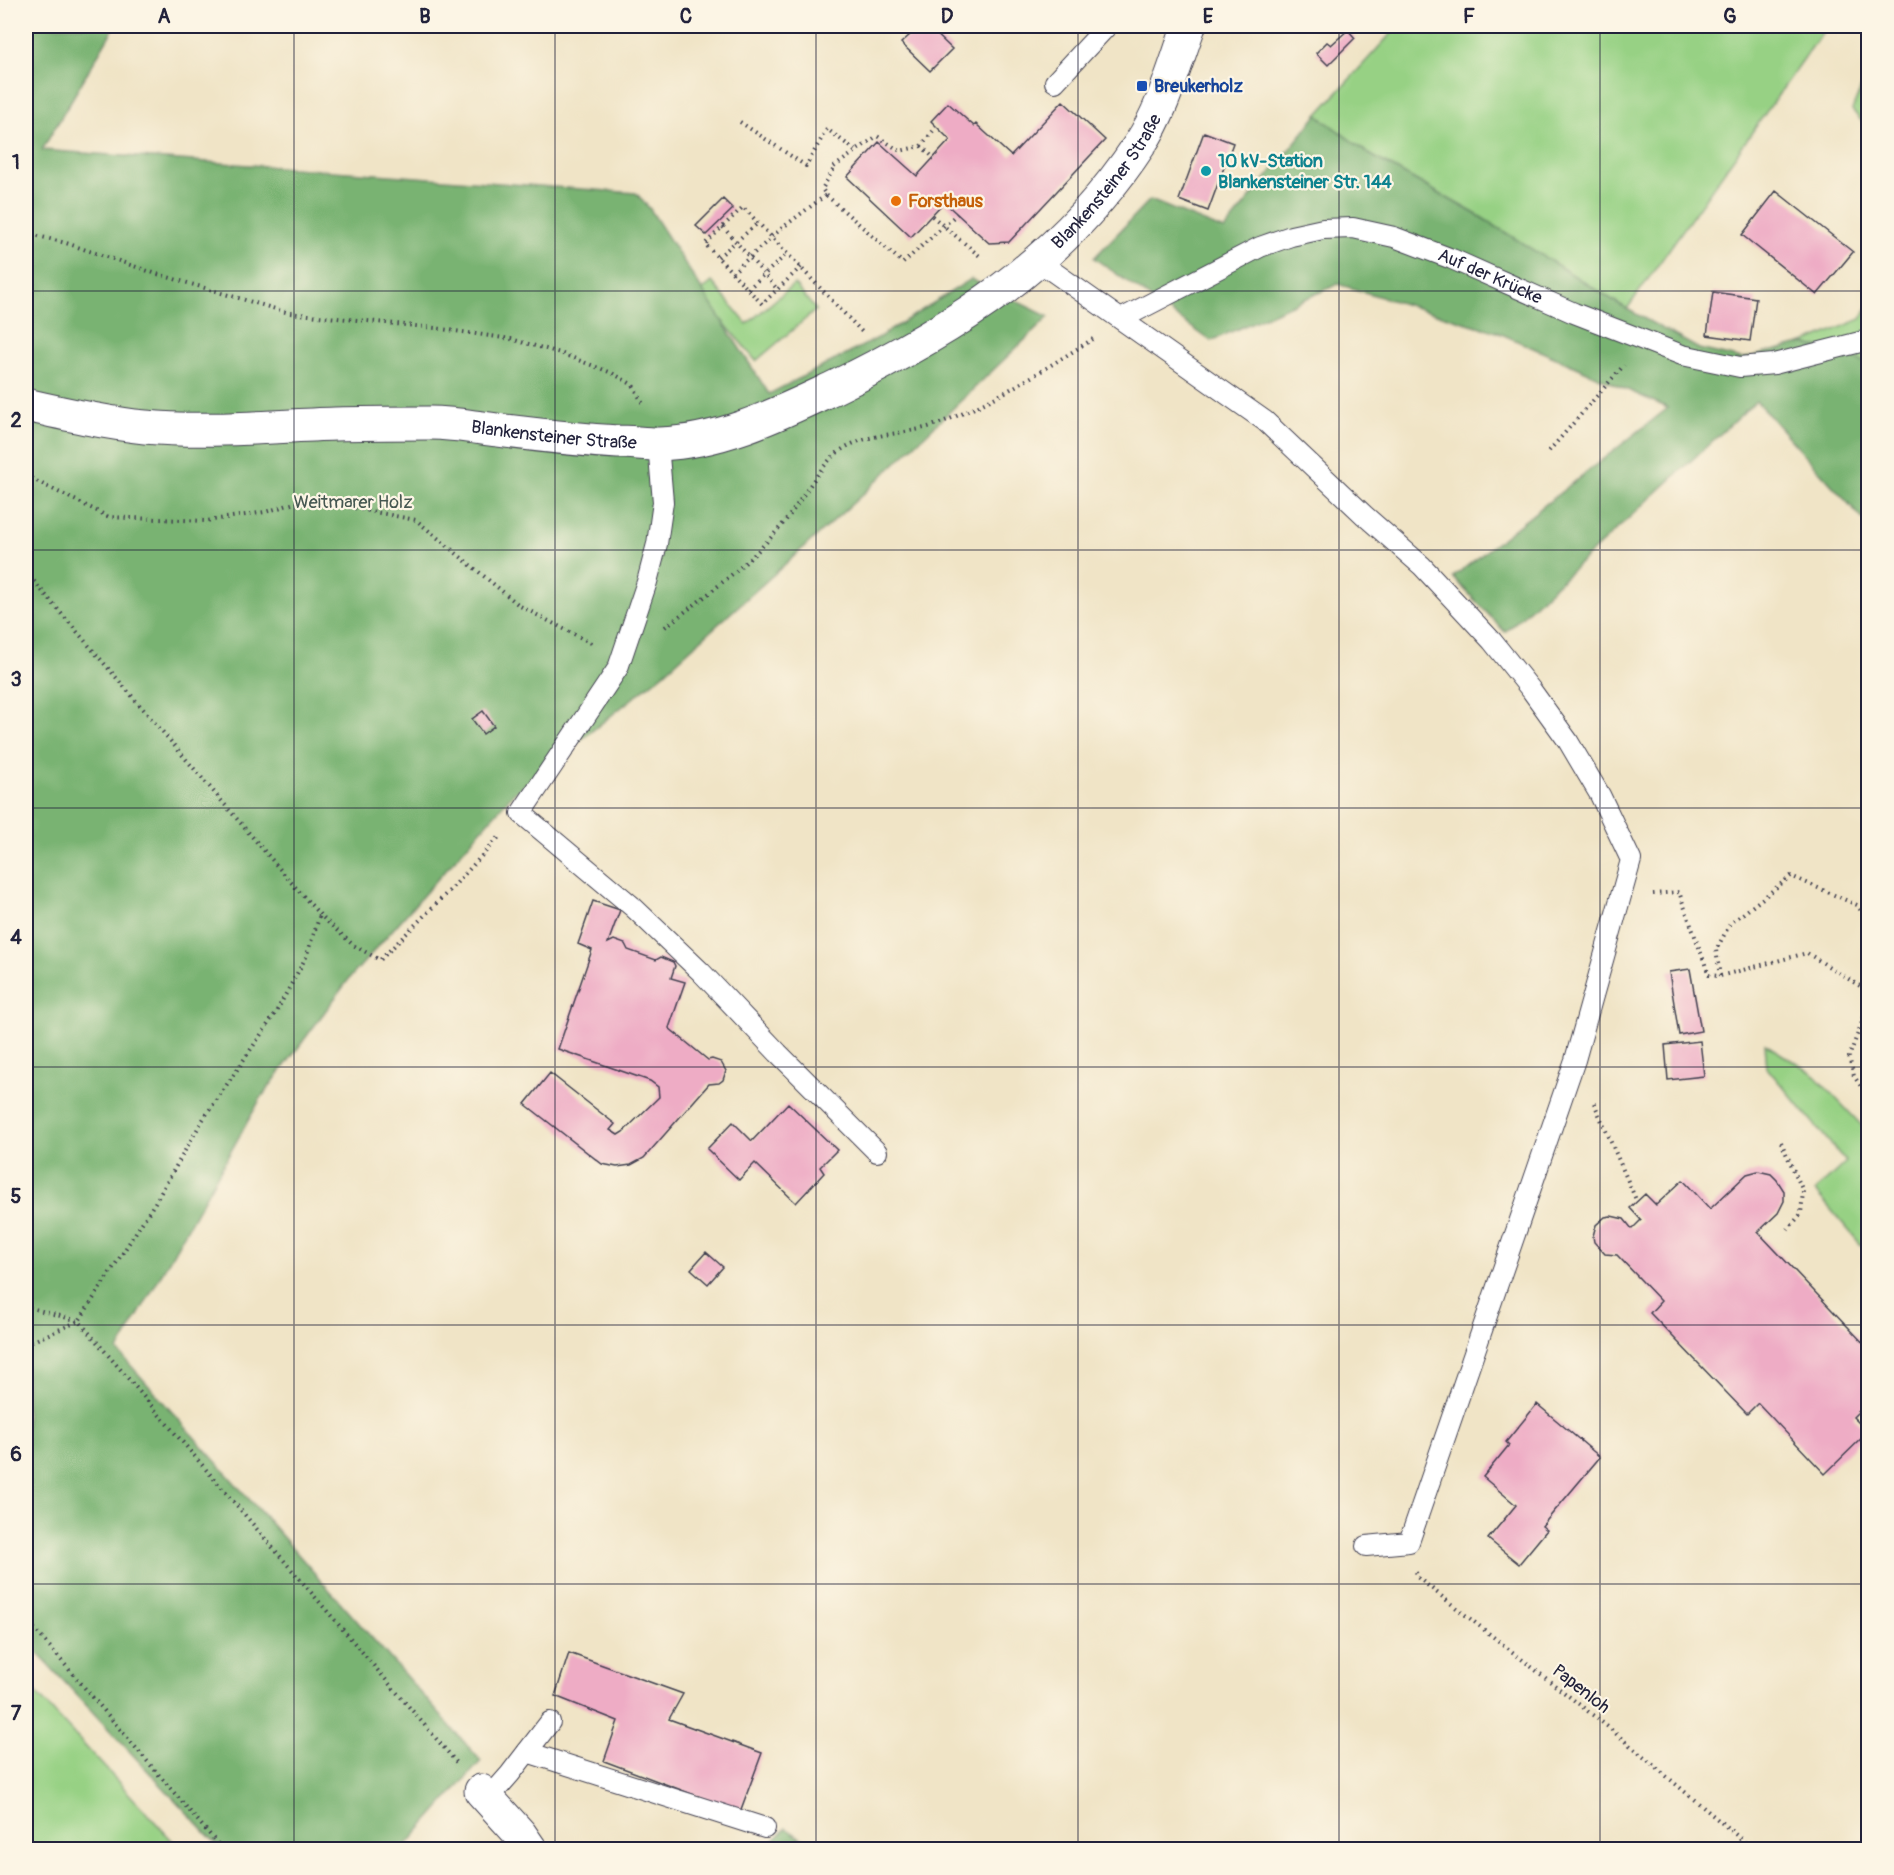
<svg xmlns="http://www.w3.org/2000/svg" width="1894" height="1875" viewBox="0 0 1894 1875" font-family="Pangolin,sans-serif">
	<rect width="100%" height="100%" fill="#fcf5e5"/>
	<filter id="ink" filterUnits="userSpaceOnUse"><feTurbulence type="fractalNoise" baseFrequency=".0167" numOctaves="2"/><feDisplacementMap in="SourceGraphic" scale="12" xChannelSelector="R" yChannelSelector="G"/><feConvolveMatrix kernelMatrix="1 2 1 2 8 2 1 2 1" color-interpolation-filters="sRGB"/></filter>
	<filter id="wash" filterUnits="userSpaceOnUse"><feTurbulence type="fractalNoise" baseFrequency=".008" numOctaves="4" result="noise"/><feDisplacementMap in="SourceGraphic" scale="24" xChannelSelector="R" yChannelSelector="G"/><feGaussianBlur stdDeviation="1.35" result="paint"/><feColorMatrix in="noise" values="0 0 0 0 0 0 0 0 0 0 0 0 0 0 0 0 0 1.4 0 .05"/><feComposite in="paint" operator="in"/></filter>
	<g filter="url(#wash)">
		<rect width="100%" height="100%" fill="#f0e4c6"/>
		<path fill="#97d184" stroke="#5c7a60" stroke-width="1.5" d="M1398 26H1827L1627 309 1479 216 1369 154 1317 115Z
			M1868 71V128L1852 110Z
			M712 282 747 324 794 284 816 310 756 361 699 293Z
			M1868 306V363L1804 343 1861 319Z
			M1765 1044 1811 1072 1868 1132V1253L1815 1191 1846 1162 1767 1068Z
			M26 1682 180 1849H26Z"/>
		<path fill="#79b372" stroke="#4e6a56" stroke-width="1.5" d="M26 26H115L42 150 636 193 650 209 769 394 878 338 971 279 1049 317 862 495 663 674 512 795 349 979 261 1098 118 1351 481 1761 403 1849H221L26 1641Z
			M1317 115 1369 154 1479 216 1627 309 1699 349 1742 359 1804 343 1868 363V525L1756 401 1505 632 1453 577 1668 408 1497 332 1338 284 1211 341 1094 258 1150 200 1224 230Z
			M786 1828 817 1849H766Z"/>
		<g id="blocks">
			<path fill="#eeacc5" d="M920 26H928L952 49 930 71 901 43Z
				M1348 30 1355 38 1328 65 1316 53 1327 42 1331 45Z
				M1063 101 1105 140 1009 242 989 243 944 202 911 237 847 177 879 142 917 176 950 140 931 121 948 103 974 126 976 124 1011 156Z
				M1204 132 1233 143 1208 211 1179 200Z
				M1776 191 1853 252 1817 295 1742 235Z
				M723 199 733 209 706 235 696 226Z
				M1713 292 1756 298 1750 341 1707 335Z
				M483 711 494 726 483 734 472 719Z
				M593 901 620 910 608 943 614 940 625 944 628 950 656 960 661 957 673 962 675 966 671 978 685 982 669 1028 708 1060 712 1059 721 1062 726 1071 723 1080 719 1083 709 1084 644 1158 631 1165 617 1167 602 1164 525 1104 550 1073 615 1124 610 1130 618 1135 623 1132 659 1097 658 1087 650 1081 558 1049 592 950 578 944Z
				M1690 969 1701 1031 1679 1035 1669 972Z
				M1700 1041 1704 1076 1668 1080 1665 1045Z
				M788 1103 837 1150 820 1167 824 1173 796 1203 755 1163 739 1180 707 1149 733 1122 752 1141Z
				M1758 1171 1771 1174 1777 1180 1784 1191V1201L1778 1213 1758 1232 1868 1348V1402L1853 1417 1868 1432 1825 1474 1758 1403 1747 1414 1650 1313 1661 1301 1617 1255 1605 1254 1594 1242 1593 1236 1596 1225 1605 1217 1611 1216 1624 1219 1632 1229 1641 1220 1630 1208 1645 1194 1656 1205 1683 1180 1710 1209 1747 1174Z
				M706 1252 723 1267 708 1284 691 1269Z
				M1537 1404 1600 1457 1542 1526 1547 1530 1519 1564 1488 1539 1516 1505 1483 1477 1509 1445 1506 1442Z
				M569 1653 683 1694 669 1719 762 1753 740 1812 604 1761 618 1721 555 1696Z"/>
		</g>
	</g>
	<g filter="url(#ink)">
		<use href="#blocks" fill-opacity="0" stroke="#413f50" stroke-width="1.5"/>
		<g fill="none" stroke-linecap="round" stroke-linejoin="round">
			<g stroke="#413f50" stroke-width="22">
				<g id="lane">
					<path d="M1055 82 1107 26"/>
					<path d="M1038 261 1265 421 1364 515 1422 566 1492 641 1532 691 1568 741 1600 795 1631 860 1575 1060 1409 1542 1366 1546"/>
					<path id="s1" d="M1121 319 1260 247 1291 236 1323 229 1353 228 1394 237 1452 259 1574 313 1682 355 1740 367 1774 364 1868 340"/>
					<path d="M658 444 663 502 657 544 647 582 618 668 521 813 633 907 701 972 778 1053 877 1152"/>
					<path d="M527 1752 765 1828"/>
					<path d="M488 1799 510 1774 550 1722"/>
				</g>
			</g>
			<g stroke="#413f50" stroke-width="35">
				<g id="street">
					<path id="s2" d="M26 405C65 414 105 423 145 427 208 433 272 426 335 424 366 423 398 423 430 423 452 423 474 427 497 430 537 435 577 440 618 442 631 442 645 444 659 444 721 442 776 415 831 389 955 329 1063 262 1140 144 1163 110 1175 64 1189 26"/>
					<path d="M481 1791 520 1834 531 1850"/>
				</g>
			</g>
			<path stroke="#413f50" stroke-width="4" stroke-dasharray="1.5 4.5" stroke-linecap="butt" d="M740 122 806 166 827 129 856 151
				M921 146 933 157
				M834 167 877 136 900 151 921 146 933 131
				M833 170 822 189 826 195 903 263 957 214
				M932 216 982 258
				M723 227 778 290
				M26 233 66 243 154 273 289 313 435 328 511 339 560 353 612 373 633 385 644 406
				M718 257 758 223
				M801 267 762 304 705 244 743 207C783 249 823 291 862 332
				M732 273 782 228 826 195
				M748 289 788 253
				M1549 451 1624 365
				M26 476 109 517 206 521 265 512 308 499 416 520 520 606 593 644
				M26 572 290 881 320 915 353 945 380 960 450 890 501 835
				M665 627C707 595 748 565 782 525 800 504 819 465 841 450 870 431 906 436 937 424 995 402 1041 371 1093 339
				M1653 894 1679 892 1709 975 1720 976 1807 953 1868 991
				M1720 976 1716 950 1730 924 1791 876 1857 905 1868 921
				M1868 1006 1849 1057 1854 1076 1862 1088 1868 1086
				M1594 1103 1637 1202
				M1781 1142 1803 1191 1801 1214 1788 1229
				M26 1304 27 1307 79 1321 457 1763
				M26 1344 79 1321 156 1201 202 1121 275 1014 306 957 320 915
				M1416 1572 1417 1577 1608 1727 1754 1850
				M26 1619 223 1850"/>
			<use href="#lane" stroke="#fff" stroke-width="20"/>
			<use href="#street" stroke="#fff" stroke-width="33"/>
		</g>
	</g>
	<path fill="none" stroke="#22223b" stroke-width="1.5" stroke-opacity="0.55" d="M294 26V1850M555 26V1850M816 26V1850M1078 26V1850M1339 26V1850M1600 26V1850M26 291H1868M26 550H1868M26 808H1868M26 1067H1868M26 1325H1868M26 1584H1868"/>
	<rect fill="#1a4fb4" stroke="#fcf5e5" stroke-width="2" x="1136" y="80" width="12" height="12" rx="3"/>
	<circle fill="#0f9aa8" stroke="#fcf5e5" stroke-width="2" cx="1206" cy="171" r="6"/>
	<circle fill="#e8710a" stroke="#fcf5e5" stroke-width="2" cx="896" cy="201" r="6"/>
	<g text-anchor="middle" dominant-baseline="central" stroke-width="4.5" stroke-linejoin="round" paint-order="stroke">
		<g font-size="18" font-weight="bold" fill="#164399" stroke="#fcf5e5" text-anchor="start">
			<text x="1154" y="86">Breukerholz</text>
		</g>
		<g font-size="18" font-weight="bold" fill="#0d838f" stroke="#fcf5e5" text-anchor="start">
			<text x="1218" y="161">10 kV-Station<tspan x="1218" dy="21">Blankensteiner Str. 144</tspan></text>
		</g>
		<g font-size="18" fill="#22223b" stroke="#fcf5e5">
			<text stroke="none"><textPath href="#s2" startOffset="1168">Blankensteiner Straße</textPath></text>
			<text stroke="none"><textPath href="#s1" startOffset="398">Auf der Krücke</textPath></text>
			<text stroke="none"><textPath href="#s2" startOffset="531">Blankensteiner Straße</textPath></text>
			<text transform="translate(1581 1689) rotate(38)">Papenloh</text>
		</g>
		<g font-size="18" font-weight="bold" fill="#c56008" stroke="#fcf5e5" text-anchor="start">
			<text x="908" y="201">Forsthaus</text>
		</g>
		<g font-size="18" fill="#455751" stroke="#fcf5e5">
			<text x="353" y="502">Weitmarer Holz</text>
		</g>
	</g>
	<rect width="1894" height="1875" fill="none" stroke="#fcf5e5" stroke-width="66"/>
	<rect x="33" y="33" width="1828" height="1809" fill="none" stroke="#22223b" stroke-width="2"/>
	<g font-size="20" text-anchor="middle" font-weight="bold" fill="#22223b">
		<text x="164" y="23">A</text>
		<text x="425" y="23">B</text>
		<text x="686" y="23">C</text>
		<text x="947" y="23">D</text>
		<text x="1208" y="23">E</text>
		<text x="1469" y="23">F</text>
		<text x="1730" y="23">G</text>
		<text x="16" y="169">1</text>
		<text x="16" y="427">2</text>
		<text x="16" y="686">3</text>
		<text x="16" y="944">4</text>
		<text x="16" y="1203">5</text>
		<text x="16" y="1461">6</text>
		<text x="16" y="1720">7</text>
	</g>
</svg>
